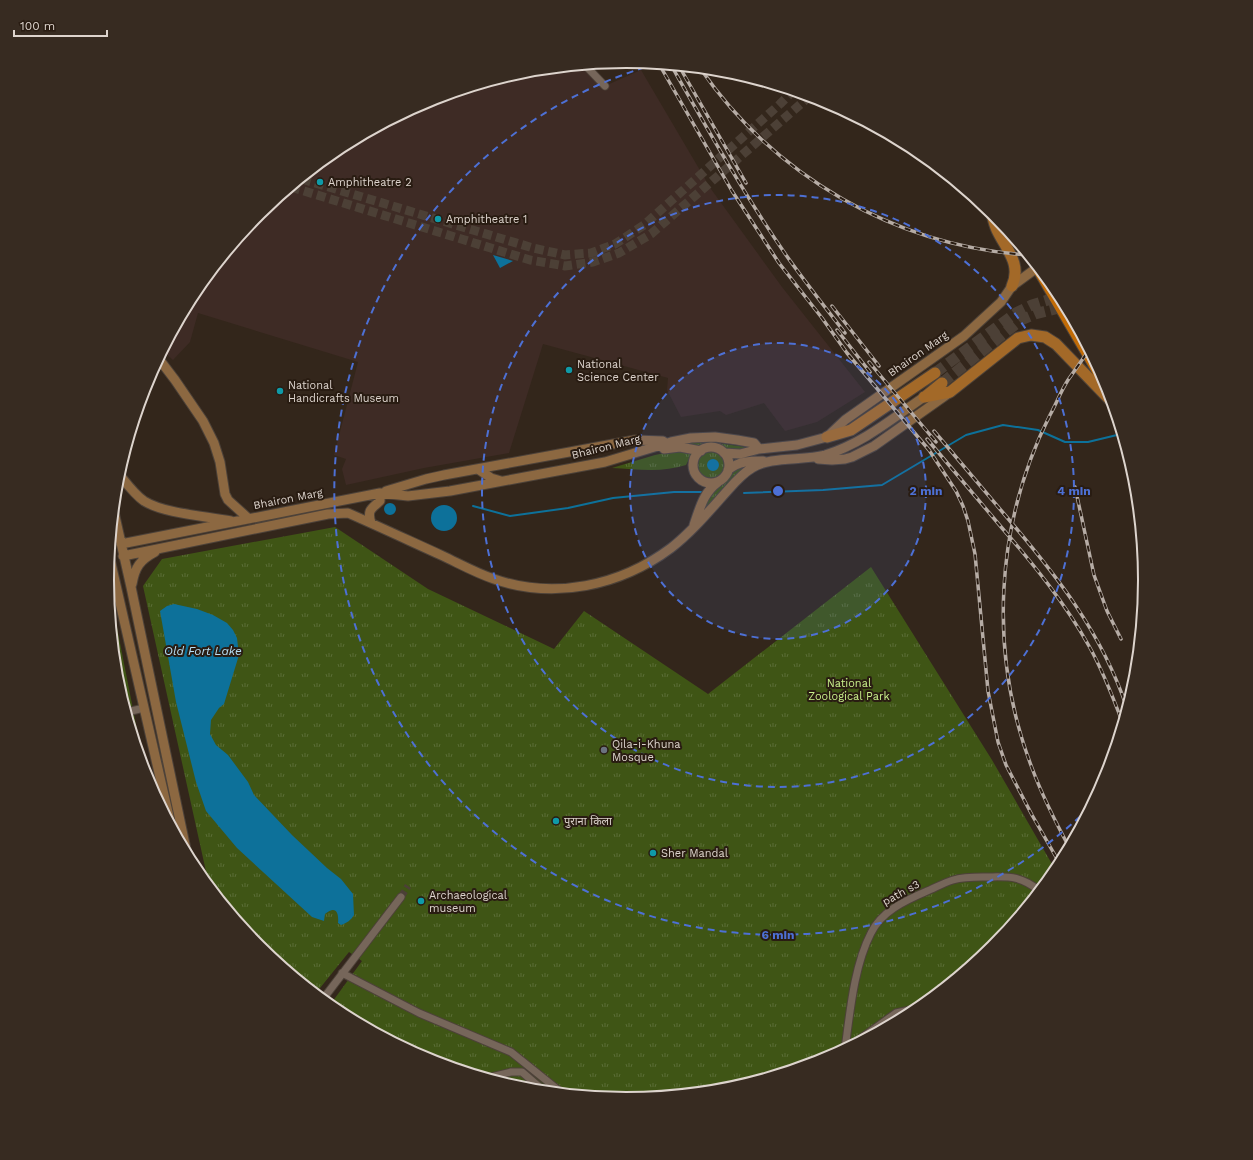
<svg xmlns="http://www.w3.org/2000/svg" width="1253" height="1160" viewBox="0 0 1253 1160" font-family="'Work Sans','Noto Sans Devanagari',sans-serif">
	<defs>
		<pattern id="grass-tufts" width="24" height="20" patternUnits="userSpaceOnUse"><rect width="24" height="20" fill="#3f5515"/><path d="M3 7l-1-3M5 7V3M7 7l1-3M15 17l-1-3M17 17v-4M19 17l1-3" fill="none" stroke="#5a6d36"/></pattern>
	</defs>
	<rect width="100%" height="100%" fill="#33261b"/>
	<path fill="#3e2b25" d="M582 65 602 88 607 85 641 70 711 189 782 287 865 392 817 422 785 431 764 403 726 415 720 411 681 417 667 390 668 378 543 344 509 453 424 468 346 485 342 469 346 459 334 455 358 362 198 313 190 342 173 360 163 351 195 291 260 213 338 148 428 100 525 71Z"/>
	<path fill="url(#grass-tufts)" d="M685 443H716L746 447 737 450 724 449 716 444H707L700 447Z
		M680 450 692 453 686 465C662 473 637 469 612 468L655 455Z
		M698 465a13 13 0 1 1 26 0a13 13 0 1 1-26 0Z
		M751 465 727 483 703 512 711 494 726 482 734 471 738 468Z
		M335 527 428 589 554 649 584 611 708 694 871 567 992 760 1056 871 993 947 915 1012 825 1060 728 1089 626 1099 525 1089 428 1059 338 1011 330 1005 362 961 349 952 316 993 259 947 209 885 143 586 162 559Z"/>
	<path fill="#3f5515" d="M108 582 143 760H141L117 681Z"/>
	<path fill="#0d719a" d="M493 255 513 261 500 268Z
		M707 465a6 6 0 1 1 12 0a6 6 0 1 1-12 0Z
		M384 509a6 6 0 1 1 12 0a6 6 0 1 1-12 0Z
		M431 518a13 13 0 1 1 26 0a13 13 0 1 1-26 0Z
		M174 604 197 609 213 615 227 623 233 630 237 638 239 655 224 704 219 708 211 720 210 734 216 745 228 755 248 782 254 795 292 835 327 868 341 879 353 894 354 915C351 920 347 923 341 925L338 923C339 913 336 905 325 914L324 921 312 917 237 848 206 811 196 782 176 702 160 611 167 606Z"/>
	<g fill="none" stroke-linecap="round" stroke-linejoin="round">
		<path stroke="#0d719a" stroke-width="2" d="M744 493 823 490 882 485 966 435 1003 425 1038 430 1065 442H1088L1117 435
			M473 506 510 516 568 508 613 498 674 492H701"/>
		<path stroke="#4c4036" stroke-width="7" stroke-dasharray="7 3.5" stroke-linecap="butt" d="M401 897 408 886"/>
		<path stroke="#4c4036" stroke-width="9" stroke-dasharray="9 4.5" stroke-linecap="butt" d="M302 179 533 248 565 255 591 253 615 244 644 225 780 104 793 91
			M291 187 530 260 565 266 593 262 619 253 651 234 810 96"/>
		<path stroke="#4c4036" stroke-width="11" stroke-dasharray="11 5.5" stroke-linecap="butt" d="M935 373 1016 313 1032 305 1061 296
			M942 383 1021 320 1035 314 1066 306"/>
		<g stroke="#4d4239" stroke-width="9">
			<path id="street" d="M585 65 605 86
				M127 712 144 708
				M342 973 419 1013 511 1052 562 1093
				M323 999 401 897
				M849 1047 896 1013 919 1008
				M845 1049C850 1012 854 966 871 933 881 912 904 901 925 892 935 888 943 883 953 880 963 877 972 877 983 877 1008 877 1018 874 1040 891
				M487 1078 511 1072H522L544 1091"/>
		</g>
		<g stroke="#4d4239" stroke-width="11">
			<path id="secondary" d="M159 359 175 380 203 421 214 443 220 462 225 494 228 500 249 519
				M693 465a18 18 0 1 1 36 0a18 18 0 1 1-36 0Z
				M664 449 680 447 701 451
				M724 453 740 454 759 449 797 445 827 437 845 420 964 336 1001 302 1012 286 1038 267
				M818 459 832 460 845 459 852 457 874 446 949 393
				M478 469 491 478 501 481
				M728 470C739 461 750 461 763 461
				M119 474C127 484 134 494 144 501 165 514 206 516 231 521
				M386 491 426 479 444 475 635 440 663 441
				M114 512 131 587 187 854
				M371 523C367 510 371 509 380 501V493
				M694 525C700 508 703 493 718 482
				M121 544 380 493 408 496 450 491 605 462 671 442 691 438 715 437 737 440 754 443 759 449
				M123 556 328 514 348 513C380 527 412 542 443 556 460 564 476 573 494 579 554 600 620 586 671 548 692 532 710 510 728 490 735 482 743 473 752 468 770 456 803 461 825 455 862 444 893 418 924 397
				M110 559 170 821
				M132 584C135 567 140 560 155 552"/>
		</g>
		<g stroke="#4d4239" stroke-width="13">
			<path id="primary" d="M991 211C993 217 994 224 997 230 1006 249 1022 264 1012 286
				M926 396 942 383
				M924 397 950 392 1018 338 1031 335 1045 337 1056 344 1113 403
				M827 437 851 430 935 373"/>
		</g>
		<g stroke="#4d4239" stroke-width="14">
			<path id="highway" d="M1037 266 1108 388"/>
		</g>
		<use href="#street" stroke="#76665a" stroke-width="7"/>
		<use href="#secondary" stroke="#8c6841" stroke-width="9"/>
		<use href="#primary" stroke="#a36928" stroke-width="11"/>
		<use href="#highway" stroke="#c16b06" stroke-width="12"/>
		<g stroke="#b6aca5" stroke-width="3.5">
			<path id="rail" d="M659 64 732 191 779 263 822 318 847 353 929 450 956 491 963 506 968 521 975 554 988 691 998 742 1006 765 1032 815 1060 864
				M671 65C708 130 744 194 786 255 805 282 825 307 845 333
				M679 66 746 183
				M700 68C775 177 896 246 1028 255
				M832 306 879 366
				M837 330 870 372
				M869 362 936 442
				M934 431C958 459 981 487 1005 515 1056 575 1101 631 1127 708
				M927 439C952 469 977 498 1002 528 1034 565 1065 603 1089 646 1103 671 1113 697 1123 724
				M1075 487 1094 575 1107 611 1121 639
				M1069 847C1055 821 1042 795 1032 768 988 653 995 524 1050 415 1056 404 1061 391 1068 380 1075 370 1082 360 1089 350"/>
		</g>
		<use href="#rail" stroke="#291c12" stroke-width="2" stroke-dasharray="6" stroke-linecap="butt"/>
	</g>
	<circle cx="778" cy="491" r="148" fill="#4d70d5" fill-opacity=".12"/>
	<g fill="none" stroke="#4d70d5" stroke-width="2" stroke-dasharray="7 5">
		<circle cx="778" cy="491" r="148"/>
		<circle cx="778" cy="491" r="296"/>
		<path d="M1089 808A444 444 0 1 1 656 64"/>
	</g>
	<g fill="#0f9aa8" stroke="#291c12" stroke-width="1.5">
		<circle cx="320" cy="182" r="4"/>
		<circle cx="438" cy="219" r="4"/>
		<circle cx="569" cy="370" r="4"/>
		<circle cx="280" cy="391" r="4"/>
		<circle cx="556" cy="821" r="4"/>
		<circle cx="653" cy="853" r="4"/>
		<circle cx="421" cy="901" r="4"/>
	</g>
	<circle fill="#6b7280" stroke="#291c12" stroke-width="1.5" cx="604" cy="750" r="4"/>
	<g text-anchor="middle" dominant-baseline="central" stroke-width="4" stroke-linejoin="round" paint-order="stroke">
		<g font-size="11" fill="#ddd4cd" stroke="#291c12" text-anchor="start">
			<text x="328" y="182">Amphitheatre 2</text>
			<text x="446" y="219">Amphitheatre 1</text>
			<text x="577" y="364">National<tspan x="577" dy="13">Science Center</tspan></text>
			<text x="288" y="385">National<tspan x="288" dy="13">Handicrafts Museum</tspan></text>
			<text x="612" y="744">Qila-i-Khuna<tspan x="612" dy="13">Mosque</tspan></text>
			<text x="564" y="821">पुराना किला</text>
			<text x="661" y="853">Sher Mandal</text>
			<text x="429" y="895">Archaeological<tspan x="429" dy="13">museum</tspan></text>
		</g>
		<g font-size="11" fill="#ddd4cd" stroke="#291c12">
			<text transform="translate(918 354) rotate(-35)">Bhairon Marg</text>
			<text transform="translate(606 447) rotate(-14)">Bhairon Marg</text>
			<text transform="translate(288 499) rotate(-11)">Bhairon Marg</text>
			<text transform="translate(901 893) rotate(-29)">path s3</text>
		</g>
		<g font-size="11" fill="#c8ef8b" stroke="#291c12">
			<text x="849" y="683">National<tspan x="849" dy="13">Zoological Park</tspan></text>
		</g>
		<g font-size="12" font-style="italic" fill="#b6def5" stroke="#291c12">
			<text x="203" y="651">Old Fort Lake</text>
		</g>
	</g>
	<path d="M0 0H1253V1160H0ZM114 580a512 512 0 1 1 1024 0a512 512 0 1 1-1024 0Z" fill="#372b21" fill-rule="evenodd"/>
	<path fill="none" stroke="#ddd4cd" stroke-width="2" d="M114 580a512 512 0 1 1 1024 0a512 512 0 1 1-1024 0Z"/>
	<circle cx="778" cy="491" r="6" fill="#4d70d5" stroke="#291c12" stroke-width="2"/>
	<g font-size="12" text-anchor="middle" font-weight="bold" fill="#4d70d5" stroke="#291c12" stroke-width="4" stroke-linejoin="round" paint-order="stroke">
		<text x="926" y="495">2 min</text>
		<text x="1074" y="495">4 min</text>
		<text x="778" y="939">6 min</text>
	</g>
	<path d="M14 30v6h93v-6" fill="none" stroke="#ddd4cd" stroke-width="2"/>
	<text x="20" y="30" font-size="12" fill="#ddd4cd" stroke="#291c12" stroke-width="3" paint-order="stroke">100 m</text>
</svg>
